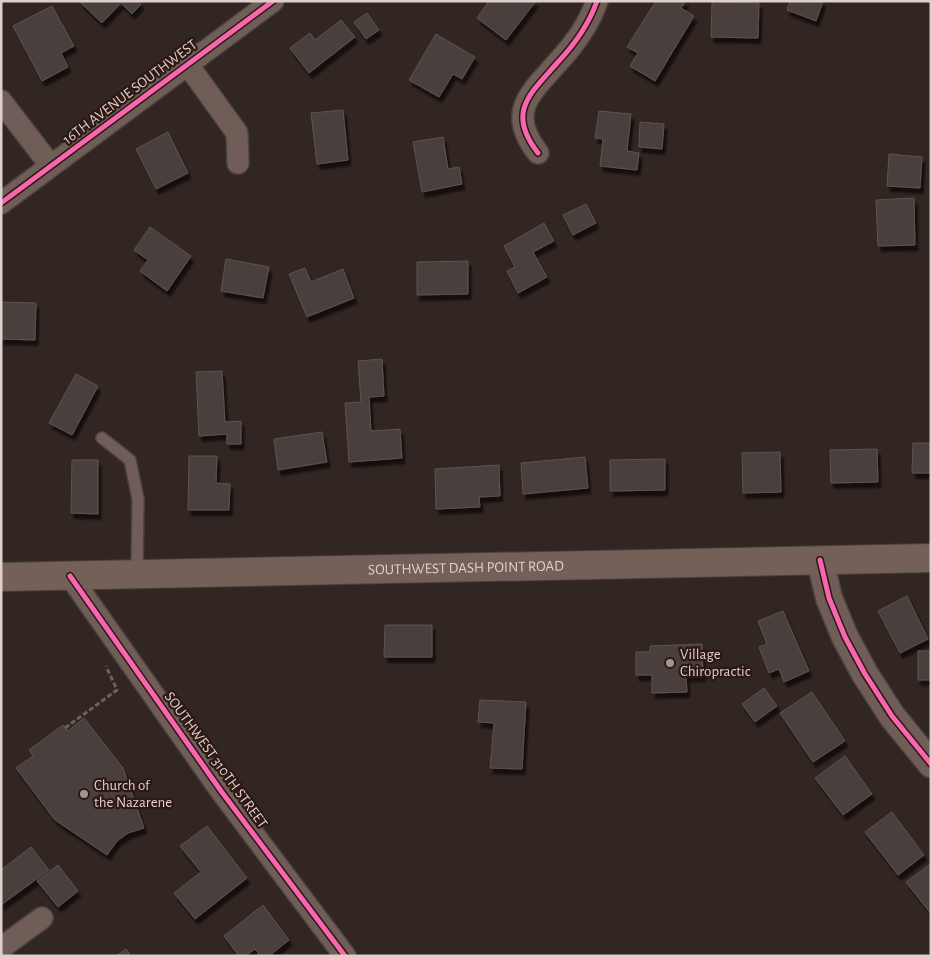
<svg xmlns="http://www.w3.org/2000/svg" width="932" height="957" viewBox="0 0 932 957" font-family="'Alegreya Sans',sans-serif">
	<defs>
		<filter id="shadow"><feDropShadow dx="3" dy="5.5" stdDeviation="1" flood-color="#0009"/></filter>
	</defs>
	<rect width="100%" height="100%" fill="#312622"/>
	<path fill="#49403c" stroke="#5d5350" filter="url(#shadow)" d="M81 1H139L141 4 132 14 121 3 102 23 80 2Z
		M489 1H536L506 40 477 18Z
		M656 1H686L681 8 694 16 655 81 630 66 638 53 627 47Z
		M790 1H823L816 21 787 10Z
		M712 2 759 3 758 38 711 37Z
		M52 6 74 46 61 53 68 67 42 81 13 26Z
		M367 13 379 30 366 39 354 22Z
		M341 20 355 37 309 73 290 48 310 33 315 40Z
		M436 34 475 57 462 79 453 74 439 97 409 80Z
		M343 110 348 160 317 164 311 113Z
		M599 111 631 114 627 151 639 153 637 170 600 166 603 139 595 138Z
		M640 122 664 124 662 149 639 147Z
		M168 132 188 173 156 189 136 149Z
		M443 137 448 169 459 167 462 184 422 192 413 142Z
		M889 154 922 157 920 188 887 186Z
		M914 198 915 245 878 246 876 200Z
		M586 204 596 223 573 235 563 215Z
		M544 223 554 241 533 252 547 277 518 293 507 271 515 267 504 246Z
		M150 227 191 256 167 291 140 271 148 260 134 250Z
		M226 259 269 267 263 298 221 291Z
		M468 261V294L417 295V262Z
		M305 268 311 282 343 269 354 298 307 317 289 274Z
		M1 302 36 303 35 340 1 339Z
		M382 359 384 396 369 397 371 431 400 429 402 458 349 462 345 403 361 402 358 361Z
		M222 371 225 422 241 421V444H227V434L199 436 196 372Z
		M76 374 98 386 72 435 49 423Z
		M322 432 327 462 278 470 274 439Z
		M913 443H931V473H912Z
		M877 449 878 482 831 483 830 450Z
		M780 452 781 492 743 493 742 453Z
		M189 456H217L216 483 230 484 229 510H188Z
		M585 457 588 488 523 494 521 463Z
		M665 459V490L610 491V460Z
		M72 460H98V514L71 513Z
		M499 465 500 496 479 497 480 507 436 509 435 469Z
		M907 596 928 639 900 653 878 611Z
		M783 611 809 671 784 682 779 669 769 673 759 647 767 644 758 621Z
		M385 625H432V657H384Z
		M702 644 703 676H686L687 692 652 693V675H636V652H650V646Z
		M918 651H931V680H918Z
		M764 688 777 706 755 722 742 704Z
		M812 692 845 741 813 762 780 713Z
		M480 700 526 702 522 769 490 768 494 723 478 722Z
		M84 718 123 768 144 828 128 833 117 841 107 855 55 820 16 768 33 756 29 750 63 725 68 731Z
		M845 756 872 794 843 815 815 778Z
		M892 812 924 855 898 875 865 832Z
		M207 826 247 878 195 919 174 893 201 872 180 846Z
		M31 847 49 870 1 905V870Z
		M58 865 78 891 58 907 37 881Z
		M929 865 931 868V914L906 882Z
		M263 905 289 940 269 956H260L255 949 245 956H239L224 936Z
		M126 949 131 956H116Z"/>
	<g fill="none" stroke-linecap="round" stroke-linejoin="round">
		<g stroke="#4b423f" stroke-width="14">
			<path id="service" d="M102 438 130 460 138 499 137 575"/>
		</g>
		<g stroke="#4b423f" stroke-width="24">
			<path id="minor" d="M188 65 237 133 238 163
				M1 101 51 166
				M538 153C506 112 530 94 558 62 574 45 589 24 597 1
				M1 203 273 1
				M70 576 221 791 345 956
				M1 948 42 918"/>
		</g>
		<g stroke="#4b423f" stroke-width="29">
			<path id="tertiary" d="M820 560 829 598 845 637 865 674 892 716 931 764"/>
		</g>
		<g stroke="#4b423f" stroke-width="30">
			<g id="secondary">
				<path id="s1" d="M1 577 931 558"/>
			</g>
		</g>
		<path stroke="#6d605c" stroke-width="3" stroke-dasharray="5 2.5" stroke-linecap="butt" d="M65 728 117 690 106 666"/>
		<use href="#service" stroke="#705d58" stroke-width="11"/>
		<use href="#minor" stroke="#705d58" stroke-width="21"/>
		<use href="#tertiary" stroke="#705d58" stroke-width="26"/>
		<use href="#secondary" stroke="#745f59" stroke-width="28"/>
		<g stroke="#2d1813" stroke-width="8">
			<path id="cycleway" d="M538 153C506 112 530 94 558 62 574 45 589 24 597 1
				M1 203 273 1
				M820 560 829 598 845 637 865 674 892 716 931 764
				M70 576 221 791 345 956"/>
		</g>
		<use href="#cycleway" stroke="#f766af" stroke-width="5"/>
	</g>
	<g fill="#a29490" stroke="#2d1813" stroke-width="2">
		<circle cx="670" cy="663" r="5"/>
		<circle cx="84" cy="794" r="5"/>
	</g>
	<g text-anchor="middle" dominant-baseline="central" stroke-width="4.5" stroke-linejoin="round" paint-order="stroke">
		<g font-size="15" fill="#dfd0cc" stroke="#2d1813">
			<text transform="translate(130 92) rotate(-37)">16TH AVENUE SOUTHWEST</text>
			<text stroke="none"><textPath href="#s1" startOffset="465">SOUTHWEST DASH POINT ROAD</textPath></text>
			<text transform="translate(216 760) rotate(54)">SOUTHWEST 310TH STREET</text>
		</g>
		<g font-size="15" fill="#dfd0cc" stroke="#2d1813" text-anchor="start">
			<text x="680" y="654">Village<tspan x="680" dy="17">Chiropractic</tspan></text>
			<text x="94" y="785">Church of<tspan x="94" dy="17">the Nazarene</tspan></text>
		</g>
	</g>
	<rect width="932" height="957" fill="none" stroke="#dfd0cc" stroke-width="5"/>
</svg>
